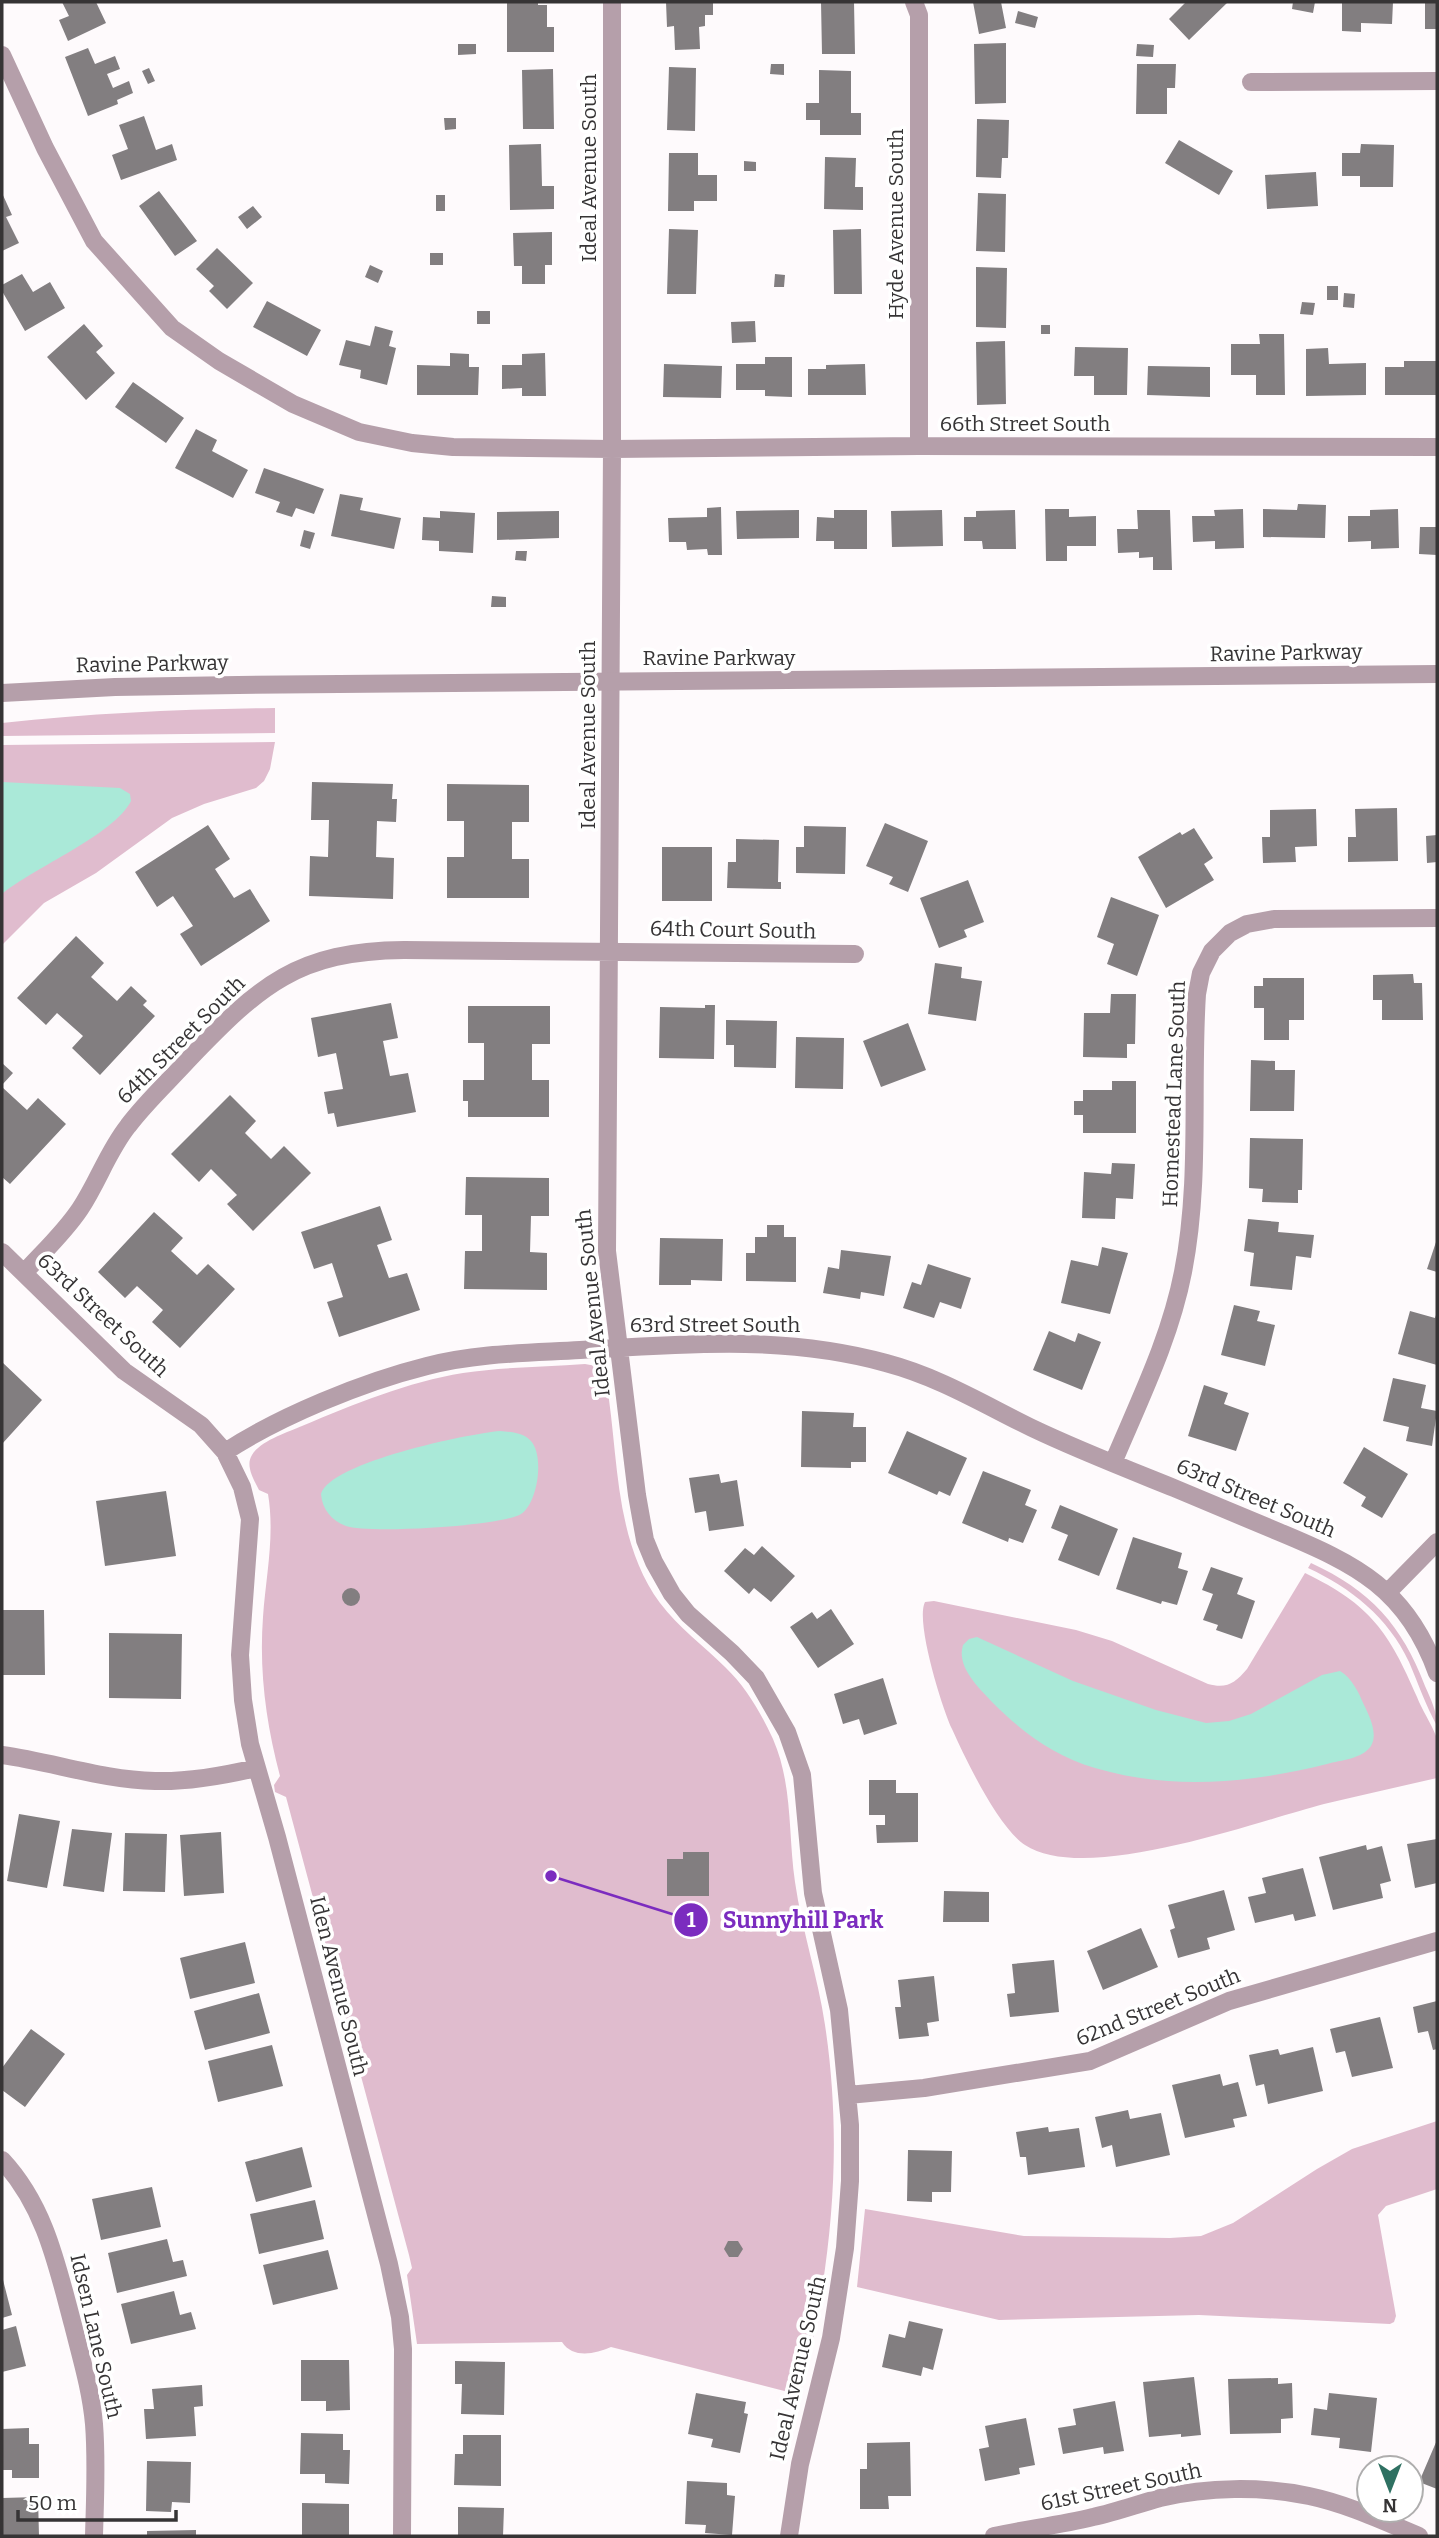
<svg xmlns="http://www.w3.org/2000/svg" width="1439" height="2538" viewBox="0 0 1439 2538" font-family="Bitter,serif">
	<rect width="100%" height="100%" fill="#fefafc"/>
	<path fill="#e0bcce" d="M275 708V733L2 736V723C93 713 183 709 275 708Z
		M275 742 270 769 264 781 256 788 204 804 172 818 96 873 44 903 2 945V745Z
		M585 1364 596 1366 606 1380C619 1454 613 1539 660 1603 679 1628 703 1645 725 1667 746 1687 761 1713 773 1739 793 1785 788 1834 795 1882 802 1931 818 1977 825 2025 844 2150 831 2273 800 2395L611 2347C595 2354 573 2359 562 2342L417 2344 407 2275 412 2268 409 2255 286 1797 275 1792 274 1785 280 1776C266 1723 259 1671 263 1617 266 1575 275 1536 268 1494L259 1490C254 1480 245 1466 252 1455 260 1441 288 1432 302 1426 354 1404 408 1382 463 1373 503 1367 545 1367 585 1364Z
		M1311 1563C1370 1590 1402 1625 1425 1686 1431 1700 1437 1711 1437 1726 1426 1706 1418 1683 1409 1662 1388 1617 1351 1588 1308 1568Z
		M1305 1573C1371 1605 1389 1632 1417 1697 1422 1710 1431 1723 1436 1736 1439 1747 1437 1766 1437 1778 1399 1787 1361 1795 1324 1804 1255 1822 1086 1885 1025 1845 998 1827 966 1760 952 1729 942 1708 915 1621 925 1602L934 1601 1076 1630 1112 1641 1208 1684C1227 1689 1235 1683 1247 1669Z
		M1437 2121V2189L1386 2206 1378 2215 1396 2316 1394 2322 1390 2324 1199 2315 999 2320 857 2287 865 2209 1024 2236 1170 2238 1201 2236 1233 2223 1317 2169 1352 2149Z"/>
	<path fill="#aae9d8" d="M2 782 120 788 130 794 131 801C114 835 33 868 2 894Z
		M500 1431C510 1432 522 1432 530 1440 545 1454 538 1503 521 1514 503 1526 369 1534 346 1526 332 1521 322 1509 321 1494 331 1462 467 1434 500 1431Z
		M977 1637 1073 1681 1156 1710 1206 1723 1229 1721 1251 1714 1322 1675 1340 1671C1352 1678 1359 1693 1364 1705 1370 1717 1378 1734 1371 1746 1362 1759 1341 1760 1327 1764 1250 1783 1173 1791 1095 1768 1055 1756 1023 1733 993 1703 979 1688 956 1667 963 1645L969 1639Z"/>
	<path fill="#827e80" d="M62 2H96L106 23 68 41 59 20 69 16Z
		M507 2H538V5H547V27H554V52H507Z
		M666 2H713V15H705V26L699 27 700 49 675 50 674 26 667 27Z
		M821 2H854L855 54H822Z
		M973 2H1001L1006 28 979 34Z
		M1186 2H1228L1189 40 1169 19Z
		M1293 2H1315L1313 13 1292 9Z
		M1342 2H1393L1392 24 1361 23V32L1342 31Z
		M1425 3H1437V29H1425Z
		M1018 11 1038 17 1035 28 1015 23Z
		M1006 43V103L975 104 974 44Z
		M458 44H476V54L458 55Z
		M1137 44 1154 45 1153 57 1136 56Z
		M88 48 95 64 115 56 120 69 107 74 113 88 129 81 133 93 117 100 118 104 88 116 65 57Z
		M771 64H784V75L770 74Z
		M1137 64H1176L1175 88H1167V114H1136Z
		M669 67 696 68 695 131 667 130Z
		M149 68 155 81 148 84 142 71Z
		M553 69 554 129H523L522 70Z
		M819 70 851 71V113H861V135H820V120H806V103H819Z
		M144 116 156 150 172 144 177 160 121 180 112 155 128 149 119 125Z
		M444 118H456V129L445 130Z
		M977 119 1009 120 1008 158H1002L1001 178 976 177Z
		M1179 140 1233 171 1219 195 1165 163Z
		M541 144 542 186H554V209L510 210 509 145Z
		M1361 144 1394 145 1393 187H1360V176H1342V153H1360Z
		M669 153H698V175H717V201H694V211H668Z
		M825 157 856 158 855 187H863V210L824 209Z
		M744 161 756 162V171H744Z
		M1316 172 1318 206 1267 209 1265 175Z
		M159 191 197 241 175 256 139 206Z
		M2 193 12 215 6 217 19 243 2 251Z
		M978 193 1006 194 1005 252 976 251Z
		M436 195H445V211H436Z
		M253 206 262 217 247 229 238 217Z
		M669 229 698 230 696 294H667Z
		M861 229 862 294H834L833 230Z
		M552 232V265H545V284H522V266H514L513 233Z
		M217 248 253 283 227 309 209 291 214 286 196 269Z
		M430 253H443V265H430Z
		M370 265 383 271 378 283 365 277Z
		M976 267 1007 268 1006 328 976 327Z
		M22 274 33 292 50 282 65 308 25 331 2 291V285Z
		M775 274 785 275 784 287H774Z
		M1327 286H1338V300H1327Z
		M1344 293 1355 294 1354 308 1343 307Z
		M267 301 321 330 307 356 253 327Z
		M1302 302 1315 303 1313 315 1300 314Z
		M477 311H490V324H477Z
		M755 321 756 342 732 343 731 322Z
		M84 324 103 346 96 352 115 373 86 400 47 357Z
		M1041 325H1050V334H1041Z
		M375 326 393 331 389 346 396 348 387 385 360 378 361 370 339 365 346 340 370 346Z
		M1259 334H1284L1285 395H1256V375H1231V344H1260Z
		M1005 341 1006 404 977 405 976 342Z
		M1075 347 1128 348 1127 395H1094V376H1074Z
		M1328 348 1329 364 1366 363V395L1306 396V349Z
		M450 353 469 354V367H479L478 395H417V365L450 366Z
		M545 353 546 396H522V388L502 389V365H522V354Z
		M765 357H792V397L765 396V390H736V364H765Z
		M1404 361H1437V395H1385V367H1404Z
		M664 364 722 366 721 398 663 397Z
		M865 364 866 395H808V369H826V365Z
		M1148 366 1210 367V397L1147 395Z
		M133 382 184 418 166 443 115 407Z
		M196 429 217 440 212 451 248 470 233 498 175 468Z
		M264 468 324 489 314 514 296 508 292 517 276 512 280 502 255 493Z
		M340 494 363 498 360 510 401 518 394 549 331 536Z
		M1298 504 1326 505 1325 538 1263 537V509L1297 510Z
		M721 507 722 555H708L707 549 687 550 686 542H669L668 518 707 517V508Z
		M1045 509H1069V517L1096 516V546H1067V561H1046Z
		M1243 509 1244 548 1215 549V541L1193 542 1192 516H1215L1214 510Z
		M1398 509 1399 548 1371 549V541L1348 542V516H1370V510Z
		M799 510V538L737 539 736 511Z
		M834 510H867V549H834V541H816L817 517 834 518Z
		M942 510 943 546 892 547 891 511Z
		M1015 510 1016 549H983L982 541H964V517H976V511Z
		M1137 510H1170L1172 570H1153V557L1139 558V552L1118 553 1117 529H1138Z
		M440 511 475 513 473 553 439 551V541L422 540 423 517 440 518Z
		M559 511V538L497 540V512Z
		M1420 527H1437V555L1419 554Z
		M304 530 315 533 310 549 300 546Z
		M516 551H527L526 561 515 560Z
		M492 596 506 597V607H491Z
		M312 782 393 784 392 799H397L396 822 377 821 376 857 394 858 393 899 309 896 310 856 328 857 329 820H311Z
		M447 784 529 785V822H512V859H529V898H447V857H464V821H447Z
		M1397 808 1398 861 1348 862V837H1356L1355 809Z
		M1316 809 1317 846 1295 847 1296 862 1263 863 1262 837H1270V810Z
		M885 823 928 841 908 892 889 884 893 877 866 866Z
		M208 825 230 859 215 869 234 898 250 889 270 921 201 966 180 934 193 926 173 896 157 907 135 872Z
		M804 826 846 827 845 874 796 873V847H804Z
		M1194 828 1213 858 1204 864 1214 880 1166 908 1138 857 1180 832 1182 835Z
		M1437 835V862L1427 863 1426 836Z
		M736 839 779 840 778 882H781V889L727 888 728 862H736Z
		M662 847H712V901H662Z
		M968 880 984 922 964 930 967 937 939 948 920 898Z
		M1111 897 1159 915 1137 976 1107 964 1114 944 1097 937Z
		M76 936 104 963 91 977 117 1001 131 986 147 1001 143 1005 155 1016 100 1075 72 1048 83 1036 57 1013 46 1025 17 998Z
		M935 963 962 967 961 978 982 981 976 1021 928 1014Z
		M1413 974 1414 983H1422L1423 1020H1382V1000H1373V975Z
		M1263 978H1304V1020H1289V1040H1264V1008H1254V986H1263Z
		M1111 994H1136L1135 1044H1127V1058L1083 1057 1084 1013H1110Z
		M391 1003 398 1038 383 1041 390 1076 408 1073 416 1112 337 1127 334 1113 328 1114 324 1092 343 1089 336 1053 318 1057 311 1018Z
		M705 1005H715L714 1059 659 1058 660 1007 705 1008Z
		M468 1006H550V1044H532V1080H549V1117H468V1101H463V1080H484V1043H468Z
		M726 1020 777 1021 776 1068 734 1067V1045H726Z
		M908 1023 926 1070 881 1087 863 1041Z
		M796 1037 844 1038 843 1089 795 1088Z
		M1251 1060 1275 1061V1070H1295L1294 1111H1250Z
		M2 1063 13 1073 2 1085Z
		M1112 1081H1136V1133H1083V1115H1074V1101H1083V1090H1112Z
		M2 1087 27 1110 38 1098 66 1124 10 1184 2 1177Z
		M230 1095 256 1121 245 1133 271 1159 284 1146 311 1173 253 1231 227 1204 237 1195 211 1169 199 1182 171 1154Z
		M1250 1138 1303 1139 1302 1190H1298V1203L1262 1202 1263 1189 1249 1188Z
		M1112 1163 1135 1164 1133 1199 1116 1198 1115 1219 1082 1218 1084 1172 1111 1174Z
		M466 1177 549 1178V1216H531L530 1252 547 1253V1290L464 1289 465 1251H482V1215H465Z
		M380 1206 392 1240 377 1245 389 1278 407 1273 420 1310 339 1337 327 1302 343 1297 332 1263 314 1269 301 1232Z
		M154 1212 183 1238 171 1251 197 1275 208 1264 235 1289 180 1348 152 1322 163 1310 137 1286 125 1298 98 1272Z
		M1248 1219 1279 1222 1278 1232 1314 1235 1311 1258 1296 1256 1292 1290 1250 1286 1254 1253 1244 1251Z
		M767 1225H784V1237H796V1282L746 1281V1253H755V1237H767Z
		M660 1238 723 1239 722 1281 691 1280V1285H659Z
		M1437 1239V1272L1427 1269Z
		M1102 1247 1128 1253 1110 1314 1061 1303 1071 1260 1098 1266Z
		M841 1250 891 1256 884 1296 861 1292 860 1299 823 1293 828 1267 839 1269Z
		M928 1264 971 1278 961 1309 940 1302 934 1318 903 1308 912 1282 921 1285Z
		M1234 1305 1260 1311 1257 1321 1275 1325 1265 1366 1221 1355Z
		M1410 1311 1435 1318 1437 1312V1365L1398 1354Z
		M1049 1331 1075 1342 1078 1333 1101 1342 1082 1390 1033 1370Z
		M2 1362 42 1400 2 1444Z
		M1393 1378 1426 1385 1421 1408 1437 1411 1432 1446 1406 1441 1409 1427 1383 1421Z
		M1204 1385 1228 1393 1224 1404 1249 1413 1236 1451 1188 1436Z
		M802 1411 854 1413 853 1427H866V1462H851V1468L801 1467Z
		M907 1431 967 1458 950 1496 939 1491 937 1495 888 1473Z
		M1364 1447 1408 1474 1382 1518 1361 1506 1366 1497 1343 1483Z
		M983 1471 1031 1490 1025 1505 1037 1510 1023 1543 1009 1538 1008 1542 962 1523Z
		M719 1474 721 1483 737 1480 744 1526 709 1531 706 1511 695 1513 689 1478Z
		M166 1491 176 1556 105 1566 96 1501Z
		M1060 1505 1118 1529 1099 1576 1058 1560 1068 1535 1051 1528Z
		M1133 1537 1182 1553 1178 1568 1188 1571 1177 1605 1162 1601 1161 1604 1116 1589Z
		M762 1546 795 1576 771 1602 754 1588 749 1594 724 1571 745 1548 754 1555Z
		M1211 1567 1243 1578 1237 1594 1255 1601 1242 1639 1216 1630 1218 1625 1203 1620 1213 1594 1202 1590Z
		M342 1597a9 9 0 1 1 18 0a9 9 0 1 1-18 0Z
		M831 1609 854 1644 818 1668 790 1627 812 1612 817 1619Z
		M2 1610H44L45 1675H2Z
		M109 1633 182 1634 181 1699 109 1698Z
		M883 1678 897 1724 864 1735 859 1719 843 1724 834 1694Z
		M869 1780H896V1793H918V1842L877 1843 876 1825H885V1815H869Z
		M19 1814 60 1821 47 1888 7 1881Z
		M72 1829 112 1833 104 1892 63 1886Z
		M221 1832 224 1893 184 1896 180 1835Z
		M125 1833 167 1834 165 1892 123 1891Z
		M1437 1839V1883L1415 1888 1407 1844Z
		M1366 1845 1367 1850 1382 1846 1391 1881 1380 1884 1383 1898 1333 1910 1319 1857Z
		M683 1852H709V1896H667V1859H683Z
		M1303 1868 1316 1916 1295 1921 1293 1914 1255 1923 1248 1897 1266 1893 1262 1878Z
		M1224 1890 1235 1930 1207 1938 1210 1949 1178 1958 1170 1930 1175 1928 1168 1905Z
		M944 1891 989 1892V1922H943Z
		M1141 1928 1158 1967 1103 1990 1087 1951Z
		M245 1942 255 1983 190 1999 180 1958Z
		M1054 1960 1059 2012 1010 2017 1007 1994 1015 1993 1012 1964Z
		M934 1976 939 2021 927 2023 929 2036 899 2039 895 2007H901L898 1980Z
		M259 1993 270 2033 205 2050 194 2011Z
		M1437 2001V2049L1433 2050 1428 2031 1418 2033 1413 2007Z
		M1380 2017 1393 2068 1352 2077 1345 2051 1336 2053 1330 2029Z
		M31 2029 65 2054 25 2107 2 2090V2068Z
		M272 2045 283 2086 218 2102 208 2061Z
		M1313 2047 1323 2091 1268 2104 1264 2084 1256 2086 1249 2055 1278 2049 1280 2055Z
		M1220 2074 1223 2086 1238 2082 1247 2116 1233 2119 1235 2127 1185 2138 1172 2085Z
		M1128 2110 1130 2119 1161 2113 1170 2155 1116 2167 1112 2145 1102 2148 1095 2117Z
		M1048 2127 1049 2132 1079 2128 1085 2167 1028 2175 1026 2157H1020L1016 2132Z
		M302 2147 312 2187 256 2202 245 2162Z
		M908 2150 952 2151 951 2192H932V2202L907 2201Z
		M152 2187 161 2227 101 2240 92 2199Z
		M315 2200 324 2239 259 2254 250 2214Z
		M167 2239 173 2262 183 2260 187 2276 117 2293 108 2253Z
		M728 2241H738L743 2249 738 2257H729L724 2249Z
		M328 2250 338 2289 273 2305 263 2265Z
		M2 2276 12 2315 2 2318Z
		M174 2291 180 2315 191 2312 196 2329 131 2344 121 2304Z
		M909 2321 943 2329 933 2370 923 2367 921 2376 882 2367 889 2334 905 2338Z
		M16 2326 26 2366 2 2372V2330Z
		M301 2360H349L350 2410 326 2411V2401H301Z
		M455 2361 505 2362 504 2415 461 2414 462 2384H455Z
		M1194 2377 1201 2435 1181 2437V2434L1149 2437 1143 2382Z
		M1278 2378V2384L1292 2383 1293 2418 1281 2419V2433L1230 2434 1228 2379Z
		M202 2385 203 2406 194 2407 196 2436 146 2439 144 2409H154L152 2389Z
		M696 2393 746 2402 744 2413 748 2414 740 2453 711 2447 713 2439 688 2434Z
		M1329 2393 1377 2398 1371 2452 1339 2448 1340 2438 1311 2435 1314 2408 1327 2410Z
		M1115 2401 1124 2451 1104 2454 1103 2447 1063 2454 1058 2428 1076 2425 1073 2409Z
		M1026 2418 1035 2465 1019 2468 1020 2474 985 2481 979 2449 989 2447 985 2426Z
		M29 2428V2444H39V2478H12V2470H2V2429Z
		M301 2433 343 2434V2450H350L349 2484 325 2483V2474H300Z
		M463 2435H501V2486L454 2485 455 2454H463Z
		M1437 2440V2489L1419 2482Z
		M910 2442 911 2496H888L889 2509H860V2469H867V2443Z
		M147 2461 191 2462 190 2503 172 2502 171 2512 146 2511Z
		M687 2481 727 2483V2495L735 2496 732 2535 705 2533 706 2525 685 2524Z
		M38 2497 39 2536H2V2498Z
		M302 2503 349 2504V2536H302Z
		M458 2507 504 2508 503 2536H458Z
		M196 2530V2536H147V2531Z"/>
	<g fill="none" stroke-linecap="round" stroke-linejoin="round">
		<path stroke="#b59faa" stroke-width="18" d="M612 2V449L607 1251 637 1495 645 1540 654 1562 672 1594 688 1614 732 1653 756 1678 787 1732 802 1775 813 1893 839 2010 850 2125V2181L845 2248 831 2338 800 2464 789 2536
			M914 2 919 15V446
			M2 55 45 148 94 241 172 328 219 361 293 404 359 432 412 443 453 447 612 449 919 446 1437 447
			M1251 82 1437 81
			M2 1252 124 1371 201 1425 225 1452C280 1416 363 1382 427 1366 477 1353 529 1353 580 1350 683 1344 785 1335 886 1363 939 1377 983 1404 1032 1428 1078 1450 1127 1469 1174 1488 1209 1503 1244 1517 1279 1532 1356 1564 1407 1589 1437 1673
			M24 1273C43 1252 64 1233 80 1209 98 1182 108 1151 128 1126 146 1102 169 1081 189 1059 260 985 298 951 404 950L855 954
			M225 1452 242 1487 250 1519 240 1655 243 1700 250 1744 277 1837 389 2264 400 2317 403 2349 402 2536
			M1113 1463C1139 1401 1170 1339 1183 1272 1201 1181 1191 1086 1197 994L1201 973 1212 951 1230 933 1247 924 1274 919 1437 918
			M1387 1593 1437 1542
			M2 1755C53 1762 103 1780 155 1781 189 1782 222 1776 256 1768
			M848 2095 924 2088 1090 2061 1229 2001 1437 1941
			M2 2160C45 2206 57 2265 73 2325 81 2357 91 2390 94 2424 97 2461 95 2499 94 2536
			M994 2536C1027 2529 1060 2525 1093 2517 1116 2512 1138 2504 1160 2498 1208 2487 1261 2486 1309 2496 1347 2504 1383 2521 1419 2536"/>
		<path stroke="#b59faa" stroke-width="18" d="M2 693 115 687 238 685 1437 674"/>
	</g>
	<g text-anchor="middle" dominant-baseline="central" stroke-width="7" stroke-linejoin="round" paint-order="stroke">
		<g font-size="21" fill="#363435" stroke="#fff">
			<text transform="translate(589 168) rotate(-90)">Ideal Avenue South</text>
			<text transform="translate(896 224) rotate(-90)">Hyde Avenue South</text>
			<text x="1025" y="424">66th Street South</text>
			<text transform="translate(1286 653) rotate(-1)">Ravine Parkway</text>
			<text x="719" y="658">Ravine Parkway</text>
			<text transform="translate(152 664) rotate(-1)">Ravine Parkway</text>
			<text transform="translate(588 735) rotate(-90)">Ideal Avenue South</text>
			<text transform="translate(733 930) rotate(1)">64th Court South</text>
			<text transform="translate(181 1040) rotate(-45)">64th Street South</text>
			<text transform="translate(1174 1094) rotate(-88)">Homestead Lane South</text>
			<text transform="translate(593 1303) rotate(-96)">Ideal Avenue South</text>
			<text transform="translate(103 1315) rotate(43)">63rd Street South</text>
			<text x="715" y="1325">63rd Street South</text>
			<text transform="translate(1256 1498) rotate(23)">63rd Street South</text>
			<text transform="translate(339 1986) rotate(76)">Iden Avenue South</text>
			<text transform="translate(1158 2007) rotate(-22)">62nd Street South</text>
			<text transform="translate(96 2336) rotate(77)">Idsen Lane South</text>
			<text transform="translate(798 2368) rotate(-77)">Ideal Avenue South</text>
			<text transform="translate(1121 2487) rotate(-12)">61st Street South</text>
		</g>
	</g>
	<path fill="none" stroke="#7b2cbf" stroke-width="2.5" d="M551 1876L691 1920"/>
	<g fill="#7b2cbf" stroke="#fff" stroke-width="2.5">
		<circle cx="551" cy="1876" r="7"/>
		<circle cx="691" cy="1920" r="18"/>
	</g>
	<g font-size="21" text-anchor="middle" font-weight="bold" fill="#fff">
		<text x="691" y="1927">1</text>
	</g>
	<g font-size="23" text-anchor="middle" font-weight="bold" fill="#7b2cbf" stroke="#fff" stroke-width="7" stroke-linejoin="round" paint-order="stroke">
		<text x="803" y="1928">Sunnyhill Park</text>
	</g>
	<rect width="1439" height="2538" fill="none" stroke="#363435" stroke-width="7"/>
	<g transform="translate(1390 2489) rotate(180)"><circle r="33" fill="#ffffff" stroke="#afaeae" stroke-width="2"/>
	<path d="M0-5L12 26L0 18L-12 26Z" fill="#2f7162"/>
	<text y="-10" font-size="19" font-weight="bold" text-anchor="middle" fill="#363435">N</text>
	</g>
	<path d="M18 2510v10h158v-10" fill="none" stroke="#363435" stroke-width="3.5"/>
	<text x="28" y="2510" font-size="21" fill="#363435" stroke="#ffffff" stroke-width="5" paint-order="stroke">50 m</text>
</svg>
